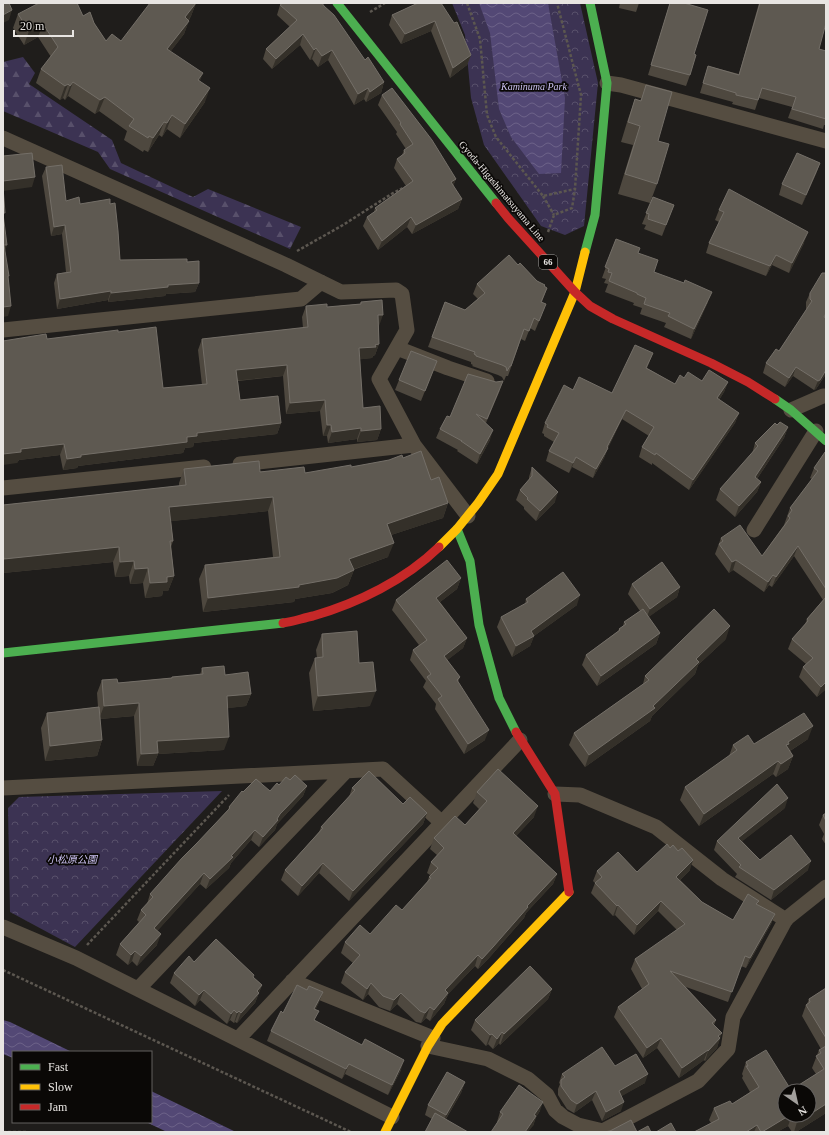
<svg xmlns="http://www.w3.org/2000/svg" width="829" height="1135" viewBox="0 0 829 1135" font-family="'Times New Roman','Noto Sans JP',serif">
	<defs>
		<pattern id="forest-firs" width="22" height="20" patternUnits="userSpaceOnUse"><rect width="22" height="20" fill="#3c3353"/><path d="M5 1l3.5 6h-7zM16 11l3.5 6h-7z" fill="#58506b"/></pattern>
		<pattern id="park-crowns" width="20" height="18" patternUnits="userSpaceOnUse"><rect width="20" height="18" fill="#3c3353"/><path d="M2 6a3 3 0 1 1 6 0M12 15a3 3 0 1 1 6 0" fill="none" stroke="#58506b"/></pattern>
		<pattern id="water-waves" width="16" height="10" patternUnits="userSpaceOnUse"><rect width="16" height="10" fill="#534875"/><path d="M0 5q4-4 8 0t8 0" fill="none" stroke="#6c6288"/></pattern>
	</defs>
	<rect width="100%" height="100%" fill="#1f1d1b"/>
	<path fill="url(#forest-firs)" d="M23 57 35 73 29 84 112 140 121 163 193 197 208 189 301 227 290 249 110 169 98 152 3 111V62Z"/>
	<path fill="url(#park-crowns)" d="M452 3H580L598 83 584 226 565 235 541 226 484 145 471 98 465 35Z
		M222 791 75 947 10 912 8 808 19 797Z"/>
	<path fill="url(#water-waves)" d="M479 3H548L565 98 561 173 539 174 511 137 499 109 490 33Z
		M3 1020 10 1022 72 1052H13V1058L3 1054Z
		M151 1091 236 1132H167L146 1122H151Z"/>
	<g fill="none" stroke-linecap="round" stroke-linejoin="round">
		<path stroke="#5c5750" stroke-width="2.5" stroke-dasharray="3 2" stroke-linecap="butt" d="M467 3 480 39 487 115 496 137 543 196 575 189
			M370 12 385 3
			M543 196 554 215
			M548 232 554 215 572 208 575 189 581 95 557 3
			M297 251 343 225 393 193 405 187
			M87 945 229 795
			M3 970 351 1132
			M3 1132H27"/>
		<path stroke="#554d41" stroke-width="15" d="M607 83 621 85 826 141
			M3 138 286 265 341 292 396 290 402 294 407 330 379 379 414 445 468 516
			M3 330 301 299 321 282
			M397 348 448 368 487 381
			M791 410 823 396H826
			M240 464 414 445
			M3 488 204 467
			M754 530 816 431
			M3 788 383 769 441 822
			M555 794 580 795 656 827 722 879 786 920
			M3 927 76 958 392 1117
			M292 981 433 1038
			M138 989 346 771
			M238 1039 520 740
			M428 1046 488 1059 528 1079 547 1095 555 1110 563 1117 578 1125 603 1131 698 1081 728 1049 733 1017 786 919 826 887"/>
		<path stroke="#4caf50" stroke-width="9" d="M337 3 496 203
			M585 252 595 215 607 83 590 3
			M775 399 791 410 826 441
			M457 529 470 561 479 625 499 698 516 732
			M3 653 283 623"/>
		<path stroke="#ffc107" stroke-width="9" d="M439 547 457 529 478 503 498 474 575 292 585 252
			M385 1132 428 1046 442 1024 569 892"/>
		<path stroke="#c62828" stroke-width="9" d="M496 203 508 218 575 292 590 306 613 319 711 363 748 382 775 399
			M283 623C293 622 303 618 313 616 358 603 405 580 439 547
			M516 732 555 794 569 892"/>
	</g>
	<path fill="#4e483f" fill-rule="evenodd" d="M196 3 191 16 189 20 184 34 170 52 200 81 205 102 180 138 167 129 162 137 159 135 148 152 144 150 143 152 124 140 127 131 99 111 95 114 68 96 65 100 63 98 60 100 36 83 41 69 51 57 38 37 24 45 13 28 18 14 83 16 94 23 106 41H121Z
		M418 3 471 55 467 65 450 78 431 31 401 44 389 25 392 15Z
		M620 3H639L636 12 619 8Z
		M670 3 694 54 690 75 686 86 648 75Z
		M759 3H826L819 49 826 51V125H824L823 129 788 118 792 107 759 98 755 110 732 104 733 102 700 93 708 66 739 74Z
		M280 5 365 60 384 82 381 93 366 102 364 99 354 105 328 60 318 67 312 59 310 60 300 45 272 69 263 59 266 49 290 27 277 15Z
		M646 85 658 141 657 184 650 203 618 194 633 145 621 142 628 119 635 99 640 101Z
		M382 95 456 179 453 186 462 199 458 209 412 234 407 227 378 250 363 226 367 217 374 212 375 208 406 186 394 168 397 159 402 155 404 150 406 149 396 134 397 132 378 105Z
		M820 163 816 174 802 205 779 195 782 184Z
		M46 167 66 201 80 204H110L120 260 187 262 199 283 195 292 166 294 165 296 108 302V300L57 309 54 283 57 274 66 272 62 234 51 236 42 176Z
		M653 197 674 205 662 236 644 229 646 225 642 224Z
		M719 210 804 243 789 273 772 265 766 276 706 253 709 243 719 222 715 220Z
		M616 239 638 253 654 272 708 302 691 339 664 327 666 323 640 314 642 308 633 305 634 303 605 292 608 284 604 283 606 279 602 278Z
		M518 265 537 281 544 286 547 288 542 302V314L535 331 530 328 525 341 521 339 508 376H506L504 381 502 377 498 375 472 366 473 365 471 364V362L428 347 445 302 465 310 478 299 473 294 477 284Z
		M810 293 826 318V374L816 389 814 390 793 376 785 387 763 373 766 363 779 351 807 309H806V302Z
		M361 302 379 326V344L375 355 373 356 372 358 360 359 363 408 381 429 377 440 357 442V439L328 443 327 436H323L320 411 286 414 283 376 238 381 240 400 281 423 277 434 194 443 193 447 185 448 183 453 78 466 77 468 63 470 60 455 19 460 17 463 47 339 118 332 163 388 202 385 198 350 202 339 303 328 302 317 306 306 327 307 360 304Z
		M653 353 647 368 675 384 684 378 702 381 728 382 724 392 719 400 739 413 735 423 689 490 652 463V465L639 457 642 447 649 436 622 419 608 448 604 458 593 478 572 467 569 473 546 461 549 451 554 442 544 436V434L542 433 545 423 573 390 612 393Z
		M437 361 421 401 395 390 399 380Z
		M500 390 486 423 490 440 477 464 457 451 458 450 436 438 440 429 450 417Z
		M777 425 788 427 784 438 757 479 761 482 757 492 735 517 716 500 720 489 752 454 755 443Z
		M826 453V689L817 697 799 677 803 667 806 664 788 649 792 639 805 624 807 619 823 600 794 556 772 587 769 585 764 592 733 570 729 573 715 554 721 538 762 556 784 525 790 508 812 479 810 478 814 468Z
		M403 458 431 480 448 503 443 518 391 535 388 557 353 570H354L348 585 332 593 295 599 294 602 203 612 199 579 205 565 273 557 268 511 171 521 173 541 171 547 174 576 168 591H163L162 596 145 598 143 583 130 584 129 576 115 577 113 562 3 573V505L179 486V483L184 469 305 473 351 467Z
		M532 467 555 502 536 521 524 509V507L516 500 520 490 529 480V477Z
		M461 578 457 589 440 602 467 638 463 648 447 660 460 677 458 682 485 740 464 754 435 709 436 704 423 687 426 681 410 660 413 650 419 645 392 610 396 600Z
		M632 584 680 587 677 597 648 617 660 633 656 644 597 686 582 665 586 655 618 631 619 629 623 626 624 622 640 611 628 594Z
		M526 599 577 605 534 636 530 646 512 657 497 627 501 617 525 604Z
		M322 634 359 663 370 706 313 711 309 673 315 658H317L316 650Z
		M726 639 698 665 695 674 652 716 650 721 585 767 569 745 574 733 643 684 645 676Z
		M202 668 225 675 251 694 246 706 227 708 224 750 158 754 153 766H137L134 716 100 719 102 740 97 756 45 761 41 728 47 713 98 707 97 693 102 680 118 683 171 678 172 677 200 675Z
		M808 739 790 751 793 756 788 769 776 777 773 774 699 826 680 800 685 787 729 756 733 745 754 744Z
		M290 780 307 786 303 796 277 824 275 830 259 847 251 840 231 863 229 868 206 889 200 884 157 931V945L137 966 132 961 128 965 116 955 120 944 139 922 137 920 141 910 147 904 150 894 228 810 229 807 243 792 270 791 279 785Z
		M352 788 403 804 427 813 423 824 349 901 319 873 298 896 281 880 285 870 319 832 321 827 349 797Z
		M477 792 534 817 516 836 557 874 553 884 526 913 524 918 489 958 478 969 475 966 448 994 444 1004 430 1021 426 1018 421 1023 416 1022 397 1004 390 1011 379 1007 368 994 363 1000 341 983 345 972 353 963 341 953 345 942 370 934 402 910 427 882 429 877 430 875 427 873 431 862 437 855 430 849 434 838 465 825 479 809 473 803Z
		M785 808 742 841 760 860 808 870 771 900 735 877 737 874 714 850 717 841Z
		M826 813V845L822 839 824 834 819 825 823 815Z
		M690 870 680 880 702 902 733 920 759 901 758 905 775 914 771 924 746 968 741 966 728 1002 686 987 716 1020 714 1025 720 1037 717 1048 705 1061 704 1060 679 1078 657 1048 643 1058 614 1017 618 1007 642 989 631 969 635 959 677 930 658 911 634 935 615 915 613 916 591 893 595 883 593 881 597 871 637 872Z
		M194 962 253 977 262 985 255 1003 237 1023 235 1022 234 1023 230 1020 227 1024 200 1000 195 1006 170 983 174 973Z
		M826 988V1113L796 1132H792L788 1126 777 1132H694L711 1123 709 1120 714 1108 732 1104 750 1092 742 1078 743 1076 742 1074 746 1062 791 1090 816 1074 812 1068 819 1050 821 1049 802 1016 806 1005 807 1004 809 999ZM809 1091V1115H785Z
		M552 989 548 999 500 1045 499 1043 493 1049 488 1044 486 1046 471 1030 475 1020Z
		M307 990 323 992 319 1002 315 1010V1021L401 1070 388 1095 345 1074 342 1079 267 1041 271 1031 283 1013Z
		M615 1066 645 1083 621 1096V1111L602 1121 592 1100 574 1113 567 1109 558 1095V1089L560 1084 559 1083 562 1074Z
		M465 1082 461 1093 446 1119H432L425 1115 428 1105Z
		M540 1111 536 1117 533 1126 497 1122 500 1112Z"/>
	<path fill="#343029" d="M196 3 191 16 180 31 185 17Z
		M12 10 9 20 3 23V15Z
		M189 21 184 34 162 63 167 49Z
		M435 21 431 31 401 44 405 34Z
		M43 24 38 37 24 45 29 31Z
		M303 34 300 45 272 69 276 59Z
		M316 48 312 59 310 60 314 50Z
		M332 50 328 60 318 67 322 56Z
		M471 55 467 65 450 78 453 68Z
		M203 73 198 87V80Z
		M73 82 68 96 65 100 70 86Z
		M384 82 381 93 366 102 370 92Z
		M68 84 63 98 60 100 65 86Z
		M210 88 205 102 180 138 185 124Z
		M368 88 364 99 354 105 358 94Z
		M105 97 99 111 95 114 100 100Z
		M172 115 167 129 162 137 167 123Z
		M164 122 159 135 148 152 153 138Z
		M820 163 816 174 802 205 806 195Z
		M35 177 32 187 3 191V181Z
		M456 179 452 188 451 182Z
		M462 199 458 209 412 234 416 225Z
		M411 217 407 227 378 250 382 241Z
		M65 225 62 234 51 236 54 227Z
		M808 232 804 243 789 273 792 263Z
		M4 245H7L4 255Z
		M776 255 772 265 766 276 770 266Z
		M199 283 195 292 166 294 165 296 108 302 111 293 168 285Z
		M111 291 108 300 57 309 60 299Z
		M712 292 708 302 691 339 694 329Z
		M11 306 8 316 3 317V307Z
		M378 315H383L379 326H374Z
		M379 344 375 355 373 356 372 358 355 360 359 348Z
		M653 353 649 363 642 378 646 368Z
		M437 361 433 372 421 401Z
		M287 365 283 376 232 381 236 370Z
		M796 367 793 376 785 387 789 378Z
		M826 370V374L816 389 814 390 818 381Z
		M503 381 500 390 483 429 487 419Z
		M728 382 724 392 714 408 717 398Z
		M325 400 320 411 286 414 290 403Z
		M626 410 622 419 608 448 604 458 593 478 596 469Z
		M739 413 735 423 689 490 693 480Z
		M281 423 277 434 194 443 193 447 185 448 183 453 78 466 77 468 63 470 67 459 81 455 187 437 197 433Z
		M327 425H331L327 436H323Z
		M788 427 784 438 751 488 755 477Z
		M361 428 357 439 328 443 332 432Z
		M381 429 377 440 357 442 361 431Z
		M493 430 490 440 477 464 480 454Z
		M64 444 60 455 19 460 17 463 3 465V454L21 449Z
		M576 457 572 467 569 473 573 463Z
		M761 482 757 492 735 517 739 506Z
		M558 492 555 502 536 521 540 511Z
		M273 497 268 511 164 522 169 507Z
		M448 503 443 518 382 538 387 524Z
		M394 543 388 557 343 573 349 559Z
		M798 546 794 556 772 587 776 577Z
		M119 547 113 562 3 573V561L4 559Z
		M736 560 733 570 729 573 732 562Z
		M134 561 129 576 115 577 120 562Z
		M148 568 143 583 130 584 135 569Z
		M354 570 348 585 332 593 295 599 294 602 203 612 208 598 299 585Z
		M773 575 769 585 764 592 768 582Z
		M174 576 168 591H163L162 596 145 598 150 583 167 577Z
		M461 578 457 589 432 608 436 598Z
		M680 587 677 597 646 619 650 609Z
		M580 595 577 605 534 636 530 646 512 657 516 646 531 631Z
		M730 626 726 639 698 665 695 674 652 716 650 721 585 767 589 755 653 706 696 659Z
		M660 633 656 644 597 686 601 676Z
		M467 638 463 648 440 666 444 656Z
		M826 682V689L817 697 821 687Z
		M376 691 370 706 313 711 318 696Z
		M251 694 246 706 222 709 227 696Z
		M139 703 134 716 99 719 104 706Z
		M813 726 808 739 785 754 786 745 788 742Z
		M489 730 485 740 464 754 468 744Z
		M229 737 224 750 158 754 153 766H137L141 754 157 741Z
		M102 740 97 756 45 761 50 746Z
		M793 756 788 769 776 777 781 764Z
		M778 761 773 774 699 826 704 814Z
		M307 786 303 796 277 824 275 830 259 847 263 837 280 814Z
		M788 798 785 808 735 847 738 838Z
		M538 806 534 817 509 844 513 833Z
		M427 813 423 824 349 901 353 891Z
		M255 830 251 840 231 863 229 868 206 889 210 879Z
		M693 860 690 870 673 887 676 877Z
		M811 861 808 870 771 900 774 890Z
		M323 863 319 873 298 896 302 886Z
		M204 873 200 884 150 939 154 928Z
		M557 874 553 884 526 913 524 918 489 958 478 969 482 959 527 906Z
		M661 901 658 911 634 935 637 925Z
		M618 905 615 915 613 916 617 906Z
		M775 914 771 924 746 968 750 958Z
		M161 934 157 945 137 966 141 956Z
		M135 951 132 961 128 965 131 955Z
		M478 955 475 966 448 994 444 1004 430 1021 434 1010 445 990Z
		M371 983 368 994 363 1000 367 989Z
		M262 985 255 1003 237 1023 241 1013Z
		M552 989 548 999 500 1045 504 1034Z
		M204 990 200 1000 195 1006 199 995Z
		M323 992 319 1002 311 1020 314 1009Z
		M401 993 397 1004 390 1011 394 1000Z
		M430 1007 426 1018 421 1023 425 1013Z
		M234 1010 230 1020 227 1024 231 1014Z
		M239 1011 235 1022 234 1023 237 1013Z
		M502 1032 499 1043 493 1049 497 1039Z
		M722 1033 717 1048 705 1061 708 1051 718 1036Z
		M492 1034 488 1044 486 1046 490 1035Z
		M661 1038 657 1048 643 1058 647 1048Z
		M708 1050 704 1060 679 1078 682 1068Z
		M404 1060 401 1070 388 1095 392 1085Z
		M349 1064 345 1074 342 1079 346 1069Z
		M648 1074 645 1083 615 1100 619 1091Z
		M465 1082 461 1093 442 1125 446 1115Z
		M596 1091 592 1100 574 1113 577 1104Z
		M543 1102 540 1111 536 1117 533 1126 528 1132H525L534 1115Z
		M624 1102 621 1111 602 1121 606 1112Z
		M826 1104V1113L796 1132H794L797 1122Z
		M790 1115H792L788 1126 777 1132H762Z
		M757 1125 754 1132H746Z"/>
	<path fill="#5e5951" stroke="#746f68" d="M3 3H9L12 10 3 15Z
		M39 3H77L83 16 90 12 94 23 106 41 112 34 121 41 150 3H196L185 17 189 21 167 49 203 73 198 80 210 88 185 124 172 115 167 123 164 122 153 138 149 136 148 138 129 126 134 119 105 97 100 100 73 82 70 86 68 84 65 86 41 69 58 47 43 24 29 31 18 14Z
		M283 3H322L324 6 334 15 365 60 368 57 384 82 370 92 368 88 358 94 332 50 322 56 316 48 314 50 303 34 276 59 266 49 297 20 280 5Z
		M418 3H441L454 23 457 22 471 55 453 68 435 21 405 34 392 15Z
		M670 3H684L708 10 694 54 696 55 690 75 651 65Z
		M760 3H826V23L819 49 826 51V119L792 109 796 97 762 88 758 100 736 95V93L703 83 708 66 739 75Z
		M646 85 672 92 658 141 669 144 657 184 625 174 640 126 628 122 635 99 641 101Z
		M392 88 432 140 456 179 451 182 462 199 416 225 411 217 382 241 367 217 377 210 375 208 413 181 397 159 405 153 404 150 413 144 400 124 401 123 382 95Z
		M32 153 35 177 3 181V156Z
		M797 153 820 163 806 195 782 184Z
		M62 165 66 201 79 197 80 204 110 199V204L115 203 118 231 120 260 187 259V262L199 261V283L168 285V287L111 293V291L60 299 57 274 71 272 65 225 54 227 46 167Z
		M3 187 5 213H3Z
		M729 189 808 232 792 263 776 255 770 266 709 243 724 212 719 210Z
		M653 197 674 205 666 225 648 219 649 214 646 213Z
		M3 214 7 245H4L9 276H8L11 306 3 307Z
		M616 239 640 248 638 253 658 260 654 272 684 283 685 280 712 292 694 329 668 316 670 313 644 304 646 298 637 294V293L609 281 612 273 608 272 609 269 605 267Z
		M509 255 518 265 520 263 537 281 545 285 544 286 547 288 541 302 546 304 539 321 534 318 529 331 524 329 511 366H510L507 371 506 367 502 365 476 356V355L474 354 475 352 432 337 445 302 465 310 485 293 477 284Z
		M822 273H826V313L824 317 826 318V370L820 380 818 381 796 367 789 378 766 363 776 349 779 351 812 301 810 299V293Z
		M382 300 383 315H378L379 344 375 345 376 347 359 348 363 408 380 406 381 429 361 431V428L332 432 331 425H327L325 400 290 403 287 365 236 370 240 400 278 396 281 423 197 433V436L187 437V442L81 455V457L67 459 64 444 21 449V452L3 454V341L46 334 47 339 118 330V332L156 327 163 388 207 384 202 339 308 327 306 306 327 304V307L361 304V302Z
		M635 345 653 353 646 368 675 384 680 375 684 378 688 372 702 381 709 370 728 382 717 398 739 413 693 480 656 453 655 455 642 447 654 427 626 410 607 447 608 448 596 469 576 457 573 463 549 451 559 433 547 427 548 425 545 423 564 385 573 390 579 377 612 393Z
		M411 351 437 361 425 391 399 380Z
		M468 374 496 382 503 381 487 419 476 414 493 430 480 454 461 441H462L440 429 447 416 450 417Z
		M780 422 788 427 755 477 761 482 739 506 720 489 758 446 755 443 775 423 777 425Z
		M421 451 431 480 439 477 448 503 387 524 394 543 349 559 354 570 337 578 299 585V587L208 598 205 565 280 557 273 497 169 507 173 541H170L174 576 167 577V582L150 583 148 568 135 569 134 561 120 562 119 547 4 559 3 553V505L186 485 184 469 259 461 260 472 304 467 305 473 351 465V467L389 460 402 455 403 458Z
		M825 452 826 453V589L798 546 776 577 773 575 768 582 736 560 732 562 719 544 723 541 721 538 740 525 762 556 790 518 788 516 792 510 790 508 818 471 814 468Z
		M532 467 558 492 540 511 527 499 528 498 520 490 532 476Z
		M447 560 461 578 436 598 467 638 444 656 460 677 457 680 489 730 468 744 438 699 442 696 427 677 431 674 413 650 427 640 396 600Z
		M662 562 680 587 650 609 632 584Z
		M563 572 580 595 531 631 534 636 516 646 501 617 528 602 526 599Z
		M826 597V682L821 687 803 667 813 658 792 639 808 621 807 619Z
		M643 609 660 633 601 676 586 655 620 630 619 629 626 624 624 622Z
		M714 609 730 626 696 659 699 662 653 706 655 708 589 755 574 733 649 680 645 676Z
		M357 631 359 663 373 662 376 691 318 696 315 658 323 657 322 634Z
		M224 666 225 675 248 672 251 694 227 696 229 737 157 741 158 753 141 754 139 703 104 706 102 680 117 679 118 683 172 678V677L203 674 202 668Z
		M99 707 102 740 50 746 47 713Z
		M804 713 813 726 788 742 789 744 786 745 793 756 781 764 778 761 704 814 685 787 737 750 733 745 748 735 754 744Z
		M498 769 538 806 513 833 557 874 527 906 528 907 493 947 482 959 478 955 445 990 448 993 434 1010 430 1007 425 1013 420 1011 401 993 394 1000 383 996 371 983 367 989 345 972 360 955 345 942 360 925 370 934 396 905 402 910 431 878 429 877 438 868 431 862 444 848 434 838 455 816 465 825 487 801 477 792Z
		M369 771 403 804 410 797 427 813 353 891 323 863 302 886 285 870 323 828 321 827 355 790 352 788Z
		M295 775 307 786 280 814 277 819 278 820 263 837 255 830 231 856 233 857 210 879 204 873 154 928 161 934 141 956 135 951 131 955 120 944 146 915 141 910 153 897 150 894 182 858 197 843 230 808 229 807 242 791 243 792 256 779 270 791 277 783 279 785 286 777 290 780Z
		M777 784 788 798 738 838 760 860 791 835 811 861 774 890 739 867 741 865 717 841Z
		M826 813V821L823 815Z
		M667 844 670 848 673 845 678 851 682 848 693 860 676 877 702 902 733 920 748 894 759 901 756 904 775 914 750 958 745 956 732 992 670 971 716 1020 712 1023 722 1033 718 1036 720 1038 708 1051V1050L682 1068 661 1038 647 1048 618 1007 649 984 635 959 685 924 661 901 637 925 618 905 617 906 595 883 602 877 597 871 618 852 637 872Z
		M216 939 254 975 253 977 262 985 257 991 259 993 241 1013 239 1011 237 1013 234 1010 231 1014 204 990 199 995 174 973 189 956 194 962Z
		M530 966 552 989 504 1034 502 1032 497 1039 492 1034 490 1035 475 1020Z
		M297 985 307 990 309 986 323 992 314 1009 319 1011 314 1020 362 1045 365 1039 404 1060 392 1085 349 1064 346 1069 271 1031 281 1011 283 1013Z
		M826 988V1038L806 1005 810 1002 809 999Z
		M826 1046V1104L809 1115V1091H785V1115H790L762 1132H761L757 1125 746 1132H694L719 1119 714 1108 730 1101 732 1104 759 1087 746 1066H748L746 1062 766 1050 791 1090 824 1069 816 1056 821 1053 819 1050Z
		M602 1047 615 1066 636 1054 648 1074 619 1091 624 1102 606 1112 596 1091 577 1104 571 1100 561 1086V1080L565 1077 562 1074Z
		M447 1072 465 1082 446 1115 428 1105Z
		M519 1085 543 1102 534 1115 536 1116 525 1132H491L503 1114 500 1112Z
		M435 1113 468 1132H425Z
		M793 1115H809L797 1122Z
		M631 1120 637 1132 648 1126 651 1132H604L610 1131Z
		M671 1123 676 1132H656Z"/>
	<g text-anchor="middle" dominant-baseline="central" stroke-width="3.5" stroke-linejoin="round" paint-order="stroke">
		<rect fill="#0a0806" stroke="#a5a3a0" stroke-width="1" x="539" y="255" width="18" height="14" rx="3"/>
		<g font-size="9" font-weight="bold" fill="#e8e5e2">
			<text x="548" y="262">66</text>
		</g>
		<g font-size="10" font-style="italic" fill="#ccc2f2" stroke="#0a0806">
			<text x="534" y="86">Kaminuma Park</text>
			<text x="72" y="859">小松原公園</text>
		</g>
		<g font-size="10" fill="#e8e5e2" stroke="#0a0806">
			<text transform="translate(502 191) rotate(50)">Gyoda-Higashimatsuyama Line</text>
		</g>
	</g>
	<rect width="829" height="1135" fill="none" stroke="#e8e5e2" stroke-width="8"/>
	<rect x="12" y="1051" width="140" height="72" fill="#0a0806" stroke="#63605e"/>
	<rect x="20" y="1064" width="20" height="6" fill="#4caf50" stroke="#63605e"/>
	<text x="48" y="1071" font-size="12" fill="#e8e5e2">Fast</text>
	<rect x="20" y="1084" width="20" height="6" fill="#ffc107" stroke="#63605e"/>
	<text x="48" y="1091" font-size="12" fill="#e8e5e2">Slow</text>
	<rect x="20" y="1104" width="20" height="6" fill="#c62828" stroke="#63605e"/>
	<text x="48" y="1111" font-size="12" fill="#e8e5e2">Jam</text>
	<g transform="translate(797 1103) rotate(146)"><circle r="19" fill="#0a0806" stroke="#63605e"/>
	<path d="M0-3L7 15L0 10L-7 15Z" fill="#a29f9c"/>
	<text y="-6" font-size="11" font-weight="bold" text-anchor="middle" fill="#e8e5e2">N</text>
	</g>
	<path d="M14 30v6h59v-6" fill="none" stroke="#e8e5e2" stroke-width="2"/>
	<text x="20" y="30" font-size="12" fill="#e8e5e2" stroke="#0a0806" stroke-width="3" paint-order="stroke">20 m</text>
</svg>
